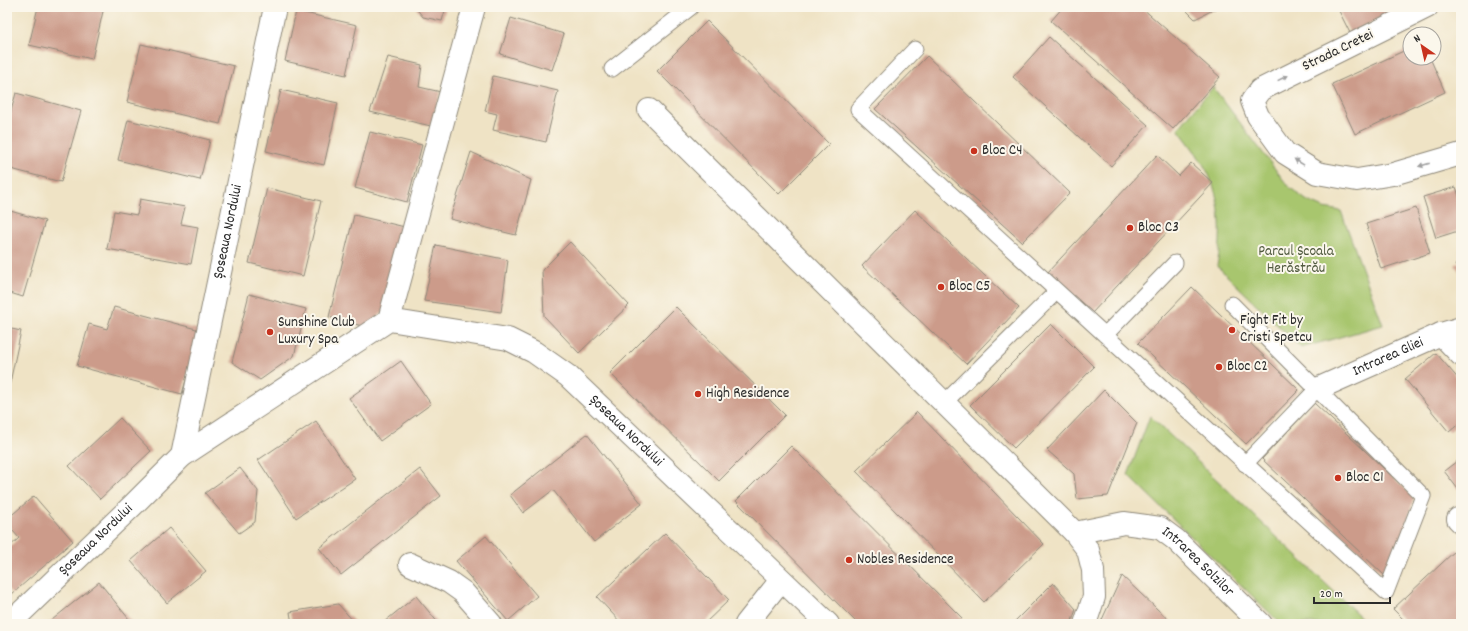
<svg xmlns="http://www.w3.org/2000/svg" width="1468" height="631" viewBox="0 0 1468 631" font-family="Dekko,sans-serif">
	<rect width="100%" height="100%" fill="#fbf7ec"/>
	<filter id="ink" filterUnits="userSpaceOnUse"><feTurbulence type="fractalNoise" baseFrequency=".025" numOctaves="2"/><feDisplacementMap in="SourceGraphic" scale="8" xChannelSelector="R" yChannelSelector="G"/><feConvolveMatrix kernelMatrix="1 2 1 2 8 2 1 2 1" color-interpolation-filters="sRGB"/></filter>
	<filter id="wash" filterUnits="userSpaceOnUse"><feTurbulence type="fractalNoise" baseFrequency=".012" numOctaves="4" result="noise"/><feDisplacementMap in="SourceGraphic" scale="16" xChannelSelector="R" yChannelSelector="G"/><feGaussianBlur stdDeviation="0.9" result="paint"/><feColorMatrix in="noise" values="0 0 0 0 0 0 0 0 0 0 0 0 0 0 0 0 0 1.4 0 .05"/><feComposite in="paint" operator="in"/></filter>
	<g filter="url(#wash)">
		<rect width="100%" height="100%" fill="#efe3c5"/>
		<path fill="#a8c66e" stroke="#6a784c" d="M1213 87 1288 186 1306 200 1324 208 1341 211 1383 325 1301 348 1217 266C1223 232 1222 195 1203 164 1196 152 1186 140 1178 129Z
			M1150 416 1368 624H1281L1128 475Z"/>
		<g id="blocks">
			<path fill="#cc9b8a" d="M38 7H104L92 59 29 45Z
				M415 7H446L442 21 423 17Z
				M1063 7H1141L1220 77 1173 129 1051 21Z
				M1183 7H1219L1195 19Z
				M1337 7H1403L1350 33Z
				M296 11 357 25 346 75 285 61Z
				M511 18 564 34 552 70 500 54Z
				M707 21 829 144 779 194 657 71Z
				M1049 37 1148 125 1111 166 1013 77Z
				M141 44 234 66 220 124 127 102Z
				M1410 48V58H1430L1445 92 1355 134 1332 84Z
				M927 56 1070 193 1022 242 875 109Z
				M388 57 422 65 419 87 441 92 431 126 370 112Z
				M493 76 558 91 546 142 493 130 497 114 485 111Z
				M281 90 338 103 324 165 266 151Z
				M16 93 81 111 61 182 7 168V125Z
				M128 120 210 140 200 180 118 160Z
				M370 132 422 145 407 202 355 188Z
				M471 152 531 180 516 235 450 219Z
				M1157 155 1179 176 1191 163 1213 183 1091 314 1047 273Z
				M1456 187 1461 202V230L1436 238 1423 197Z
				M267 188 321 201 303 276 249 263Z
				M140 199 185 207 181 224 198 227 191 264 107 249 114 211 137 215Z
				M1416 208 1430 253 1381 269 1366 224Z
				M7 210 45 221 23 297 7 292Z
				M915 210 1019 308 966 364 862 266Z
				M354 215 405 227 387 309 366 327 329 317Z
				M570 242 629 305 579 353 544 316 542 270Z
				M436 245 508 260 501 312 424 301Z
				M1461 261V274L1455 265Z
				M1192 287 1299 390 1246 444 1138 343Z
				M249 294 306 309 294 356 260 380 232 362Z
				M114 307 200 330 182 394 77 366 89 324 107 329Z
				M676 307 785 415 719 481 610 373Z
				M1051 324 1094 367 1014 448 970 405Z
				M7 328 21 331 8 392H7Z
				M1436 353 1461 382V422L1449 432 1405 379Z
				M401 361 431 404 380 441 349 398Z
				M1104 390 1137 423 1108 496 1077 499 1074 474 1047 450Z
				M1314 403 1414 497 1397 561 1384 575 1262 459Z
				M917 412 1044 544 984 602 856 471Z
				M120 418 151 451 100 499 69 466Z
				M316 421 355 479 296 518 258 460Z
				M587 434 642 504 594 542 553 490 523 513 510 495Z
				M791 446 962 618 957 624H858L736 501Z
				M1461 458V493L1444 471Z
				M240 468 258 491 255 522 239 533 205 493Z
				M420 469 441 496 341 575 319 548Z
				M34 496 73 541 12 594 7 588V549L19 538 7 524V519Z
				M169 528 206 571 167 603 131 561Z
				M665 533 729 600 704 624H622L597 597Z
				M486 536 537 596 508 621 456 561Z
				M1457 549 1461 553V624H1408L1393 609Z
				M1122 576 1173 624H1100Z
				M99 582 133 624H47Z
				M1053 583 1076 609 1071 624H1012Z
				M416 596 439 624H386L384 622Z
				M338 604 356 624H292L290 612Z"/>
		</g>
	</g>
	<g filter="url(#ink)">
		<use href="#blocks" fill-opacity="0" stroke="#8d8778" stroke-width="1"/>
		<g fill="none" stroke-linecap="round" stroke-linejoin="round">
			<g stroke="#8d8778" stroke-width="17">
				<path id="service" d="M915 49 858 109 1386 592 1423 496 1232 304
					M612 69 691 7
					M1105 335 1175 263
					M944 403 1057 291
					M1245 464 1317 389"/>
			</g>
			<g stroke="#8d8778" stroke-width="24">
				<g id="minor">
					<path d="M1427 7 1260 90 1252 101 1258 116 1285 153 1317 173 1357 180 1393 174 1461 154"/>
					<path d="M649 110 1075 533 1088 550 1093 570 1094 597 1085 624"/>
					<path d="M389 320 474 7"/>
					<path d="M1441 334 1461 355"/>
					<path id="s1" d="M1317 389 1441 334 1461 328"/>
					<path id="s2" d="M182 456 275 7"/>
					<path d="M1458 519 1461 522"/>
					<path id="s3" d="M1075 533 1124 523 1160 528 1176 540 1261 624"/>
					<path d="M410 564 449 582 463 592 491 624"/>
					<path id="s4" d="M9 624 133 505 182 456 389 320 508 339 534 352 568 376 828 624"/>
					<path d="M746 624 781 580"/>
				</g>
			</g>
			<use href="#service" stroke="#fff" stroke-width="15"/>
			<use href="#minor" stroke="#fff" stroke-width="22"/>
		</g>
		<defs><path id="oneway-solid" d="M-6-.8H1V-3.2L6.5 0L1 3.2V.8H-6Z"/></defs>
		<g fill="#a0a0a0">
			<use href="#oneway-solid" transform="translate(1283 78) rotate(-26)"/>
			<use href="#oneway-solid" transform="translate(1299 162) rotate(-148)"/>
			<use href="#oneway-solid" transform="translate(1424 165) rotate(164)"/>
		</g>
	</g>
	<g fill="#c8321e" stroke="#fbf7ec" stroke-width="1.5">
		<circle cx="974" cy="151" r="4"/>
		<circle cx="1130" cy="228" r="4"/>
		<circle cx="941" cy="287" r="4"/>
		<circle cx="1232" cy="330" r="4"/>
		<circle cx="270" cy="332" r="4"/>
		<circle cx="1219" cy="367" r="4"/>
		<circle cx="698" cy="394" r="4"/>
		<circle cx="1338" cy="478" r="4"/>
		<circle cx="849" cy="560" r="4"/>
	</g>
	<g text-anchor="middle" dominant-baseline="central" stroke-width="4" stroke-linejoin="round" paint-order="stroke">
		<g font-size="15" fill="#2b2b2b" stroke="#fbf7ec">
			<text transform="translate(1338 51) rotate(-26)">Strada Cretei</text>
			<text stroke="none"><textPath href="#s2" startOffset="229">Șoseaua Nordului</textPath></text>
			<text stroke="none"><textPath href="#s1" startOffset="78">Intrarea Gliei</textPath></text>
			<text stroke="none"><textPath href="#s4" startOffset="760">Șoseaua Nordului</textPath></text>
			<text stroke="none"><textPath href="#s4" startOffset="121">Șoseaua Nordului</textPath></text>
			<text stroke="none"><textPath href="#s3" startOffset="137">Intrarea Solzilor</textPath></text>
		</g>
		<g font-size="15" fill="#2b2b2b" stroke="#fbf7ec" text-anchor="start">
			<text x="982" y="151">Bloc C4</text>
			<text x="1138" y="228">Bloc C3</text>
			<text x="949" y="287">Bloc C5</text>
			<text x="1240" y="321">Fight Fit by<tspan x="1240" dy="17">Cristi Spetcu</tspan></text>
			<text x="278" y="323">Sunshine Club<tspan x="278" dy="17">Luxury Spa</tspan></text>
			<text x="1227" y="367">Bloc C2</text>
			<text x="706" y="394">High Residence</text>
			<text x="1346" y="478">Bloc C1</text>
			<text x="857" y="560">Nobles Residence</text>
		</g>
		<g font-size="15" fill="#505a3f" stroke="#fbf7ec">
			<text x="1296" y="252">Parcul Școala<tspan x="1296" dy="17">Herăstrău</tspan></text>
		</g>
	</g>
	<rect width="1468" height="631" fill="none" stroke="#fbf7ec" stroke-width="24"/>
	<g transform="translate(1422 46) rotate(326)"><circle r="19" fill="#fbf7ec" stroke="#a8a59f"/>
	<path d="M0-3L7 15L0 10L-7 15Z" fill="#c8321e"/>
	<text y="-6" font-size="11" font-weight="bold" text-anchor="middle" fill="#2b2b2b">N</text>
	</g>
	<path d="M1314 597v6h76v-6" fill="none" stroke="#2b2b2b" stroke-width="2"/>
	<text x="1320" y="597" font-size="12" fill="#2b2b2b" stroke="#fbf7ec" stroke-width="3" paint-order="stroke">20 m</text>
</svg>
